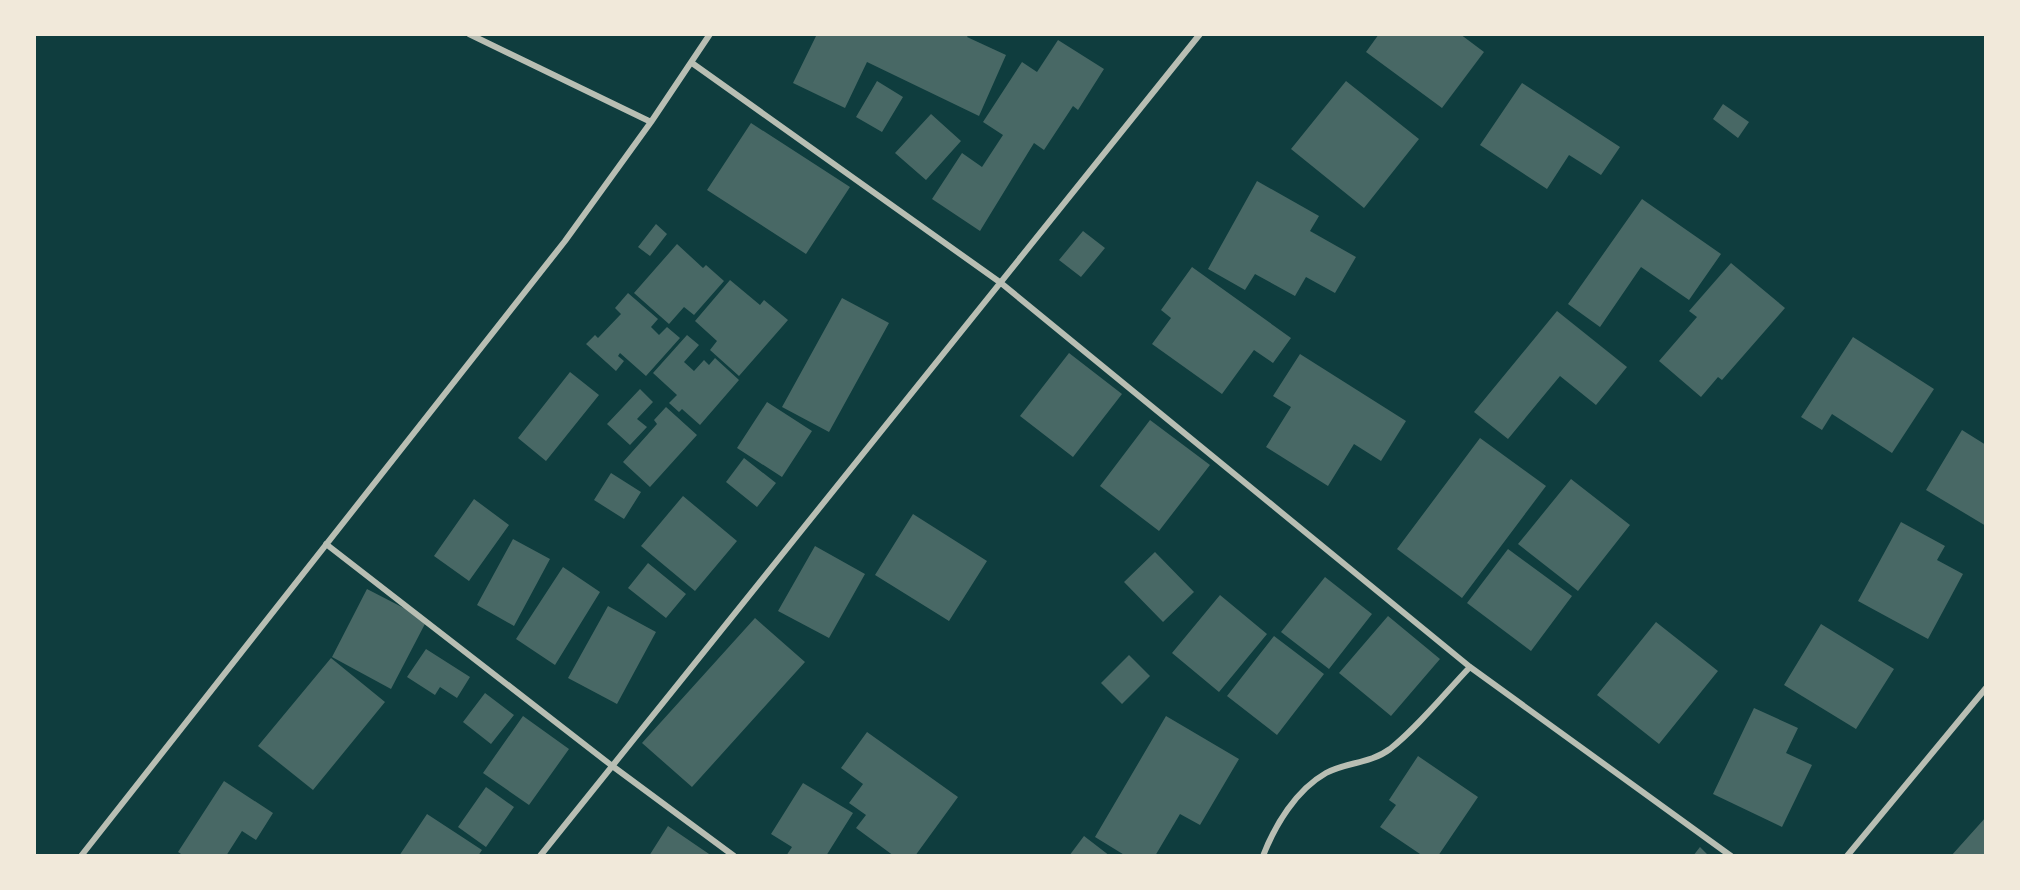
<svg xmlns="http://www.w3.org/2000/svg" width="2020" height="890" viewBox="0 0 2020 890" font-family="Inter,sans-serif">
	<rect width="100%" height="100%" fill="#0f3d3e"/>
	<path fill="#486865" d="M817 34H969L967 37 1006 55 979 116 867 62 845 108 793 83Z
		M1379 34H1460L1484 52 1442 108 1366 52Z
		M1058 40 1104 69 1078 110 1073 106 1044 150 1034 143 980 231 932 199 962 153 982 167 1003 135 983 122 1022 62 1037 72Z
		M877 81 903 97 882 132 856 117Z
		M1346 81 1419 139 1364 208 1291 149Z
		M1522 83 1620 147 1601 175 1569 155 1547 189 1480 145Z
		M1723 104 1749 122 1738 138 1713 119Z
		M931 114 961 141 926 180 895 153Z
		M751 123 850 187 806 254 707 190Z
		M1257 181 1319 216 1310 231 1356 257 1335 293 1306 277 1295 296 1255 274 1245 290 1208 269Z
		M1642 199 1721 254 1689 300 1641 267 1600 327 1568 304Z
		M656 224 667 234 650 256 638 247Z
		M1083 231 1105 248 1081 277 1059 260Z
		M677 244 703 268 706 265 724 281 694 315 684 307 669 324 634 293Z
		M1731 263 1785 308 1722 380 1718 377 1701 397 1659 361 1697 317 1689 311Z
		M1192 267 1291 338 1273 363 1254 350 1222 394 1152 344 1171 318 1161 310Z
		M730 280 760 305 764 300 788 320 739 376 710 350 717 341 695 321Z
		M628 293 658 319 651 327 659 335 667 327 680 338 646 376 620 353 618 356 624 361 616 371 586 344 595 335 598 338 621 314 615 308Z
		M842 298 889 323 829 432 782 407Z
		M1557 311 1627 367 1596 405 1560 376 1508 439 1474 412Z
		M687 335 699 345 684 362 694 371 704 360 709 365 715 358 739 380 700 425 682 409 679 412 669 403 677 395 653 373Z
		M1853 337 1934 389 1892 453 1832 414 1822 430 1801 417Z
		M1069 353 1122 394 1073 457 1020 416Z
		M1300 354 1406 421 1381 461 1354 444 1328 486 1266 447 1291 407 1273 396Z
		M570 372 599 395 546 461 518 438Z
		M640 389 653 402 637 419 647 427 630 445 607 424Z
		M767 402 812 431 782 477 737 448Z
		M666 407 697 435 650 487 623 462 657 424 654 420Z
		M1150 420 1210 465 1159 531 1100 486Z
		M1962 430 1986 445V526L1926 490Z
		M1480 438 1546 486 1462 598 1397 549Z
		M744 458 776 483 757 507 726 482Z
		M611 473 641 492 624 519 594 500Z
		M1571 479 1630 525 1578 591 1518 544Z
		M683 496 737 541 695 591 641 546Z
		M474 499 509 525 469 581 434 556Z
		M913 514 987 561 949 621 875 575Z
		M1901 522 1945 546 1937 560 1963 574 1928 639 1858 601Z
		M513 539 550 559 514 626 477 605Z
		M815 546 865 574 829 638 778 611Z
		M1508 549 1572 596 1531 651 1467 603Z
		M1155 552 1194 592 1163 622 1124 582Z
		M648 563 686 594 666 618 628 588Z
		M563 567 600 592 555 665 516 639Z
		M1325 577 1372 614 1329 669 1281 632Z
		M367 589 427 620 391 689 332 657Z
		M1220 595 1267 634 1219 692 1172 653Z
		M608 606 656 632 617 704 568 678Z
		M1388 616 1440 659 1391 716 1339 673Z
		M755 618 805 662 692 787 642 743Z
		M1656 622 1718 671 1659 744 1597 695Z
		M1821 624 1894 669 1856 729 1784 685Z
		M1274 636 1324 674 1277 735 1227 696Z
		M426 649 470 677 457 698 440 687 435 695 407 677Z
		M1129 655 1150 676 1122 704 1101 683Z
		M331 658 385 702 313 790 258 746Z
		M485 693 514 715 491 744 463 722Z
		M1754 708 1798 728 1786 753 1812 765 1782 827 1713 794Z
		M523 716 569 749 529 805 483 773Z
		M1166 716 1239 759 1200 825 1180 814 1155 856H1126L1095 837Z
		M867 732 958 797 915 856H894L856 828 866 815 849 803 863 784 841 768Z
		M1418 756 1478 797 1438 856H1423L1380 827 1396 805 1389 800Z
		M224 781 273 813 256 840 242 831 226 856H184L178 852Z
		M803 783 853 813 826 856H786L792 847 771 834Z
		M486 787 514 807 486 847 458 827Z
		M427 814 482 850 478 856H399Z
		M1986 817V856H1951Z
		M668 826 712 856H649Z
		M1084 836 1110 856H1069Z
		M1700 847 1709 856H1693Z"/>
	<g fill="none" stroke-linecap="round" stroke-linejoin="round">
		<path stroke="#b8beb3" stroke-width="6" d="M469 34 651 122
			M692 63 1001 283 1470 667 1731 856
			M326 544 611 765 734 856
			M81 856 565 241 651 122 710 34
			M540 856 1200 34
			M1263 856C1275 825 1296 790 1326 773 1346 762 1370 764 1390 749 1418 727 1445 693 1470 667
			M1847 856 1986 688"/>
	</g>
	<rect width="2020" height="890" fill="none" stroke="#f1e9da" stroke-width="72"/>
</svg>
